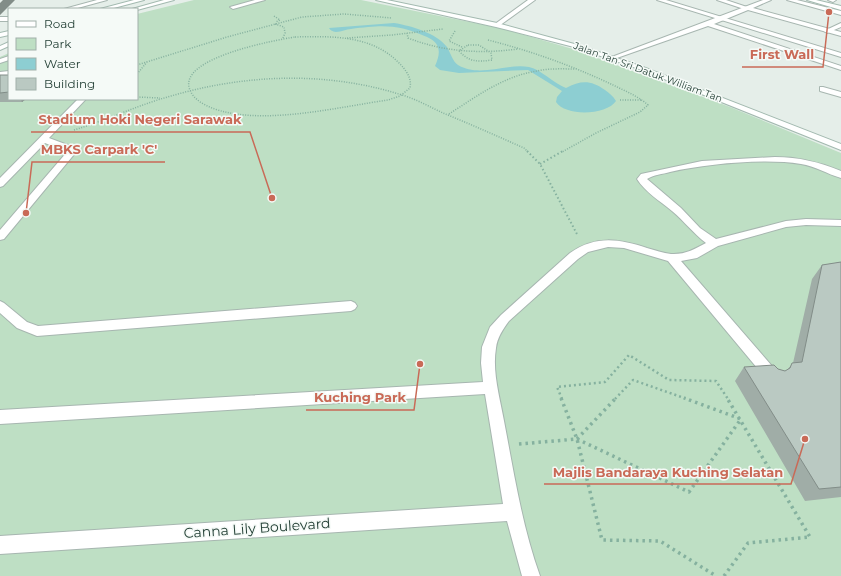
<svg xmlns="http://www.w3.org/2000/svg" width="841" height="576" viewBox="0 0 841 576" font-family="Montserrat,sans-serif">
	<rect width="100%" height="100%" fill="#e5eee9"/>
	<path fill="#bedfc4" d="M194 0H361L504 29 573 49 730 107 841 153V576H0V57L9 53V99H137V14Z"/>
	<path fill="#8dced2" d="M394 23C412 26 436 33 447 47 450 52 453 62 458 65 480 78 506 63 529 67 542 70 553 83 566 88 581 80 591 80 605 90 609 93 613 96 616 101 607 115 566 117 556 102L557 97 562 91 528 70 459 73 440 70 435 66C441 53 441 43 427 37 397 24 383 25 351 29 346 29 342 32 336 32 332 31 331 31 329 28Z"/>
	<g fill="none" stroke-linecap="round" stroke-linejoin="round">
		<g stroke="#a7b6b0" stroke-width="2">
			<path id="lane" d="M97 0H107L74 9H64Z
				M255 0H265L233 9 230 7Z
				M657 0H666L841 53V57Z
				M717 0H726L750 8 747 10Z
				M787 0H797L841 11V15Z
				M828 0H836L833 2Z
				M0 17H9V21H0Z
				M841 23V27L827 33 824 31Z
				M9 56V60L0 63V59Z
				M9 71V75L0 76V72Z
				M820 87H823L841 92V97L820 91Z
				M78 99H86L49 138 73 147 76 152 4 239 0 240V230L67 152 45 143 3 186 0 187V178Z
				M775 157C799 157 819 162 841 171V178C827 174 815 166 801 164 764 158 706 164 670 172 663 174 653 175 647 179L681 208 700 228 716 239 786 221 806 219 841 220V226L806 225 786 227 718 246 697 258 681 261 778 373 780 377 778 381 773 383 768 381 668 261 624 248 608 247 588 252 578 259 509 321C503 329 497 338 496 348 492 372 500 398 504 421 514 473 522 526 540 576H522L507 521 0 554V536L503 504 485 394 0 424V410L483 382 481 363 482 347 490 327 501 315 570 253C596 235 619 239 647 248 655 250 663 253 671 254 684 255 695 249 706 243 693 233 684 221 672 211 660 201 645 192 637 179L641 174 702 161Z
				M0 301 4 303 27 322 38 326 351 301 355 303 357 306 355 309 351 311 37 336 17 328 0 313Z"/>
		</g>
		<g stroke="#a7b6b0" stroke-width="2">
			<path id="street" d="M528 0H535L499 26H495V24Z
				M763 0H771L753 8 841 32V36L748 10 714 24 841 66V70L708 26 614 59 609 58Z"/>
		</g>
		<g stroke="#a3bab0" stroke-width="2">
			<path id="secondary" d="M134 0H144L110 9H100Z
				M164 0H174L137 10 132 9Z
				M376 0H387L497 23 578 45 643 67 841 144V150L639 69 574 47 496 27Z
				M807 0H816L841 6V10Z
				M9 31V35L0 37V33Z
				M9 42V46L0 50V46Z"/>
		</g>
		<path stroke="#85b19f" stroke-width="1.5" stroke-dasharray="1 1.5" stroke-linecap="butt" d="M274 16 280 20 276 22
			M275 24 284 27 285 33 283 38
			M455 31 449 41 462 47
			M407 33 408 38C444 52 480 54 518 49
			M295 37C332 36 372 35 399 63 406 70 412 78 410 88L400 96 388 100C339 107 274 123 225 112 213 109 195 103 190 90 176 58 276 40 295 37Z
			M347 38 392 35 443 29
			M488 40C531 51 573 66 613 85 625 91 638 96 648 105L640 112 596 133 562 152
			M468 45H479L491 53 492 60C477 62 469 62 459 51Z
			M137 65 227 37 302 17 344 14 392 18
			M137 74 147 62
			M137 97 160 98
			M620 100H641
			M449 114C477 96 504 76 537 71 550 68 564 69 577 69
			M74 130C107 120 138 105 171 96 246 74 327 71 402 95 416 99 430 107 443 113 470 124 497 136 524 148L528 152"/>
		<path stroke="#85b19f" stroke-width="2" stroke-dasharray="1.5 2.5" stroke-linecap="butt" d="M527 151 540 164 578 236
			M540 164 563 151"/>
		<path stroke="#85b19f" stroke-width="2.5" stroke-dasharray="2 3" stroke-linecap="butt" d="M562 399 557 387 605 382 629 355 669 380 716 381 728 399
			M615 399 633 380 687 399"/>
		<path stroke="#85b19f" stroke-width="3.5" stroke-dasharray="2.5 4" stroke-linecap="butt" d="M561 398 577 439 602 540 660 541 716 576
			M577 439 689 492 741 419 684 398
			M577 439 616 398
			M519 444 577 439
			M724 576 748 543 810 537 727 398"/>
		<use href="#lane" fill="#fff" fill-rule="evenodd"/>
		<use href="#street" fill="#fff" fill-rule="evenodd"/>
		<use href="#secondary" fill="#fff" fill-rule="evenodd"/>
	</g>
	<path fill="#a0ada7" d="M0 75H9V99H26L22 102H0Z
		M841 262V497L805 501 735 381 744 367 778 369 785 371 787 370 793 363 812 279 822 265Z"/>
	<path fill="#828d88" d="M3 0H15L0 15V3Z
		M21 99H26L22 102Z"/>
	<path fill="#bac9c2" stroke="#828d88" d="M0 75H9V92L0 93Z
		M841 262V487L819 489 744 367 774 365 778 369 785 371 790 368 792 363 802 362 822 265Z"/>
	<g text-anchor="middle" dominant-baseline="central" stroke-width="3" stroke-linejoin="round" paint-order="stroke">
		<g font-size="10" fill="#244036" stroke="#f5faf7">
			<text transform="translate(648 72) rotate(20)">Jalan Tan Sri Datuk William Tan</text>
		</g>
		<g font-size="14" fill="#244036" stroke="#f5faf7">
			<text transform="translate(257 528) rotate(-4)">Canna Lily Boulevard</text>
		</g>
	</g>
	<path fill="none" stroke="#c96a57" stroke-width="1.5" d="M829 12L823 67H742M272 198L250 132H31M26 213L32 162H165M420 364L414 410H306M805 439L791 484H544"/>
	<g fill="#c96a57" stroke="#f5faf7" stroke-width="1.5">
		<circle cx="829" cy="12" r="4"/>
		<circle cx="272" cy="198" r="4"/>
		<circle cx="26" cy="213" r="4"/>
		<circle cx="420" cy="364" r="4"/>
		<circle cx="805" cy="439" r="4"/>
	</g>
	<g font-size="13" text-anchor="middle" font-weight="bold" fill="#c96a57" stroke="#f5faf7" stroke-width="3" stroke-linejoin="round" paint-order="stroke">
		<text x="782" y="59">First Wall</text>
		<text x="140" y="124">Stadium Hoki Negeri Sarawak</text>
		<text x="99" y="154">MBKS Carpark 'C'</text>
		<text x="360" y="402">Kuching Park</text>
		<text x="668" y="477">Majlis Bandaraya Kuching Selatan</text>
	</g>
	<rect x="8" y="8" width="130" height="92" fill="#f5faf7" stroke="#a1b0aa"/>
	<rect x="16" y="21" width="20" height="6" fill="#ffffff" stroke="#a1b0aa"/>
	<text x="44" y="28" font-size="12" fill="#244036">Road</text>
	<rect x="16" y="38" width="20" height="12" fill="#bedfc4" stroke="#a1b0aa"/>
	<text x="44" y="48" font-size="12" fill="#244036">Park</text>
	<rect x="16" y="58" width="20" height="12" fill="#8dced2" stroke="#a1b0aa"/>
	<text x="44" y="68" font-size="12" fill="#244036">Water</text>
	<rect x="16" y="78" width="20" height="12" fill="#bac9c2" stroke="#a1b0aa"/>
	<text x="44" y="88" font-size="12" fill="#244036">Building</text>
</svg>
